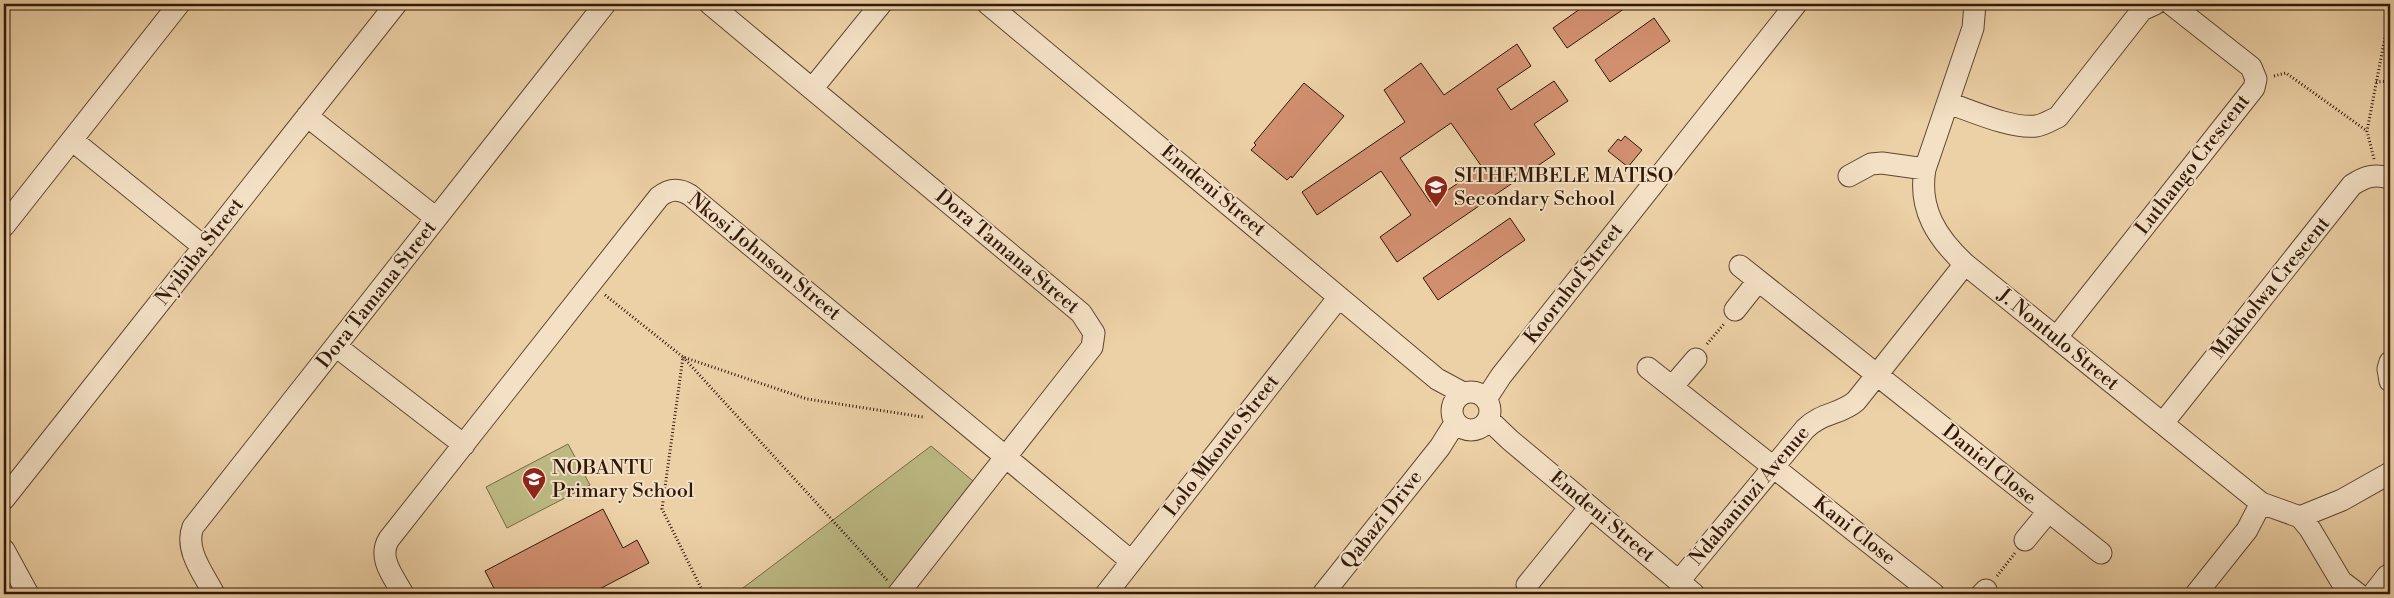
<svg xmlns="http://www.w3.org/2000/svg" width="2394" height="598" viewBox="0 0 2394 598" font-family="'Libre Bodoni',serif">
	<rect width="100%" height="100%" fill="#ecd0a6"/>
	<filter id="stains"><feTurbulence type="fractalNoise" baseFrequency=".004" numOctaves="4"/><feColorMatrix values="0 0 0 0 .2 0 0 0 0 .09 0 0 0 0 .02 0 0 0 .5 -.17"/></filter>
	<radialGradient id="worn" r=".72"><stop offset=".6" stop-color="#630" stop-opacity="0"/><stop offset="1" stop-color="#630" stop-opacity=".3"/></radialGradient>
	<path fill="#bcb983" stroke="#766946" d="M568 444 590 485 507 528 486 487Z
		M931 446 973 481 884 594H735Z"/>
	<path fill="#d18f70" stroke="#31190a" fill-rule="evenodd" d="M1587 4H1631L1567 48 1553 28Z
		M1654 18 1670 41 1610 82 1595 60Z
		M1517 44 1531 66 1497 89 1511 110 1554 81 1568 101 1534 124 1555 154 1397 262 1380 237 1411 215 1381 171 1317 215 1302 192 1405 122 1384 90 1421 63 1444 95ZM1451 123 1482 167 1430 202 1400 158Z
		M1304 83 1344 116 1292 178 1291 176 1287 180 1251 150 1256 145 1254 143Z
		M1625 136 1642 150 1628 167 1608 151 1618 139 1621 141Z
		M1510 218 1525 240 1438 300 1423 278Z
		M603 509 623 548 637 540 649 563 590 594H497L485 571Z"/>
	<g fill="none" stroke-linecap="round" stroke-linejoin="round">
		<g stroke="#604731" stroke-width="23">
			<path id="minor" d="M710 4 1081 313 1094 333 1092 347 898 594
				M988 4 1437 379 1463 393
				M1975 4 1973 28 1925 169C1918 209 1937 238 1965 264L2261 503 2300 517 2310 529 2341 581 2358 594
				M812 89 881 4
				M1948 103C1972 111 2011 129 2036 126 2044 125 2051 120 2058 117L2142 10 2155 4
				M307 116 436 218
				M72 140 204 247
				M1849 176 1871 164 1882 163 1925 169
				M4 226 179 4
				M1740 266 2101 553
				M1735 310 1758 281
				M2056 338 2254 88 2256 79 2251 67 2171 4
				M337 347 464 445
				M2390 362 2388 369 2390 381
				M1648 368 1934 594
				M1672 387 1696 359
				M1452 411a19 19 0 1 1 38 0a19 19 0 1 1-38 0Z
				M1486 399 1501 376 1796 4
				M1488 419 1510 440 1694 594
				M2163 423 2352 185C2366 176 2374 174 2390 178
				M4 499 396 4
				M2300 517 2342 500 2390 473
				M2025 540 2048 512
				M4 550 28 594
				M1679 581 1805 429C1822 412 1840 415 1856 401L1965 264
				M1527 585 1590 507
				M214 594C204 574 184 550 193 527L605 4
				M403 594C394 577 377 558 389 539L659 197C669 189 679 188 690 195L1131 561
				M1106 594 1339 297
				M1323 594 1440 447 1455 423
				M1982 594 1986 590
				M2196 594 2247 530 2261 503
				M2373 594 2387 576"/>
		</g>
		<path stroke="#31190a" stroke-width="3" stroke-dasharray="1 2.5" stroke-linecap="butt" d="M2389 4 2390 8
			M2274 76 2286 73 2367 131
			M2376 82 2390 81
			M2374 159 2367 131 2390 11
			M605 295 683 357 807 399 923 417
			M1707 344 1724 324
			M1997 576 2015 553
			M704 594 662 509 683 357 887 580"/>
		<use href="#minor" stroke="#f3e0c5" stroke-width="21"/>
	</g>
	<defs>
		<g id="school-pin" transform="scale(1.25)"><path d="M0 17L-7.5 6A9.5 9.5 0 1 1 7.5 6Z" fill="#8f2418" stroke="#f3e0c5"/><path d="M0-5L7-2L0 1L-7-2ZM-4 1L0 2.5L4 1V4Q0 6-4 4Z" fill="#fff"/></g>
	</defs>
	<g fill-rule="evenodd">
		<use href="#school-pin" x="1436" y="187"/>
		<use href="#school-pin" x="534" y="479"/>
	</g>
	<g text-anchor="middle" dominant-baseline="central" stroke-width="4" stroke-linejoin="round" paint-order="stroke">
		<g font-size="20" fill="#31190a" stroke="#f3e0c5">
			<text transform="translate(2193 165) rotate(-52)">Luthango Crescent</text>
			<text transform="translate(1213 191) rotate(40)">Emdeni Street</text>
			<text transform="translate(200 252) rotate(-52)">Nyibiba Street</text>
			<text transform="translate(1007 252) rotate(40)">Dora Tamana Street</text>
			<text transform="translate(764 257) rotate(39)">Nkosi Johnson Street</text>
			<text transform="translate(1574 284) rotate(-52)">Koornhof Street</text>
			<text transform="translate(2271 288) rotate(-51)">Makholwa Crescent</text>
			<text transform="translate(377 295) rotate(-52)">Dora Tamana Street</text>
			<text transform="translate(2058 340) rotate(39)">J. Nontulo Street</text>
			<text transform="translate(1222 446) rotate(-52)">Lolo Mkonto Street</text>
			<text transform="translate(1989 465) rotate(39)">Daniel Close</text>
			<text transform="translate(1750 496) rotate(-50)">Ndabaninzi Avenue</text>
			<text transform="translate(1602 517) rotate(40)">Emdeni Street</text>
			<text transform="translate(1382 520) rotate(-52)">Qabazi Drive</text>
			<text transform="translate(1854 531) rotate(38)">Kani Close</text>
		</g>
		<g font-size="20" fill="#31190a" stroke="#f3e0c5" text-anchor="start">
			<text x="1454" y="176">SITHEMBELE MATISO<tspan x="1454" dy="23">Secondary School</tspan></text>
			<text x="552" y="468">NOBANTU<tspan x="552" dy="23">Primary School</tspan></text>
		</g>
	</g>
	<rect width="2394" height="598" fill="none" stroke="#ecd0a6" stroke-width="20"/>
	<rect x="5" y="5" width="2384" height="588" fill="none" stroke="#31190a" stroke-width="2.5"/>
	<rect x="10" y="10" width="2374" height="578" fill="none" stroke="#31190a"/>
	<rect width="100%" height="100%" filter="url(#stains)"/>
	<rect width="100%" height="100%" fill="url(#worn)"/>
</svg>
